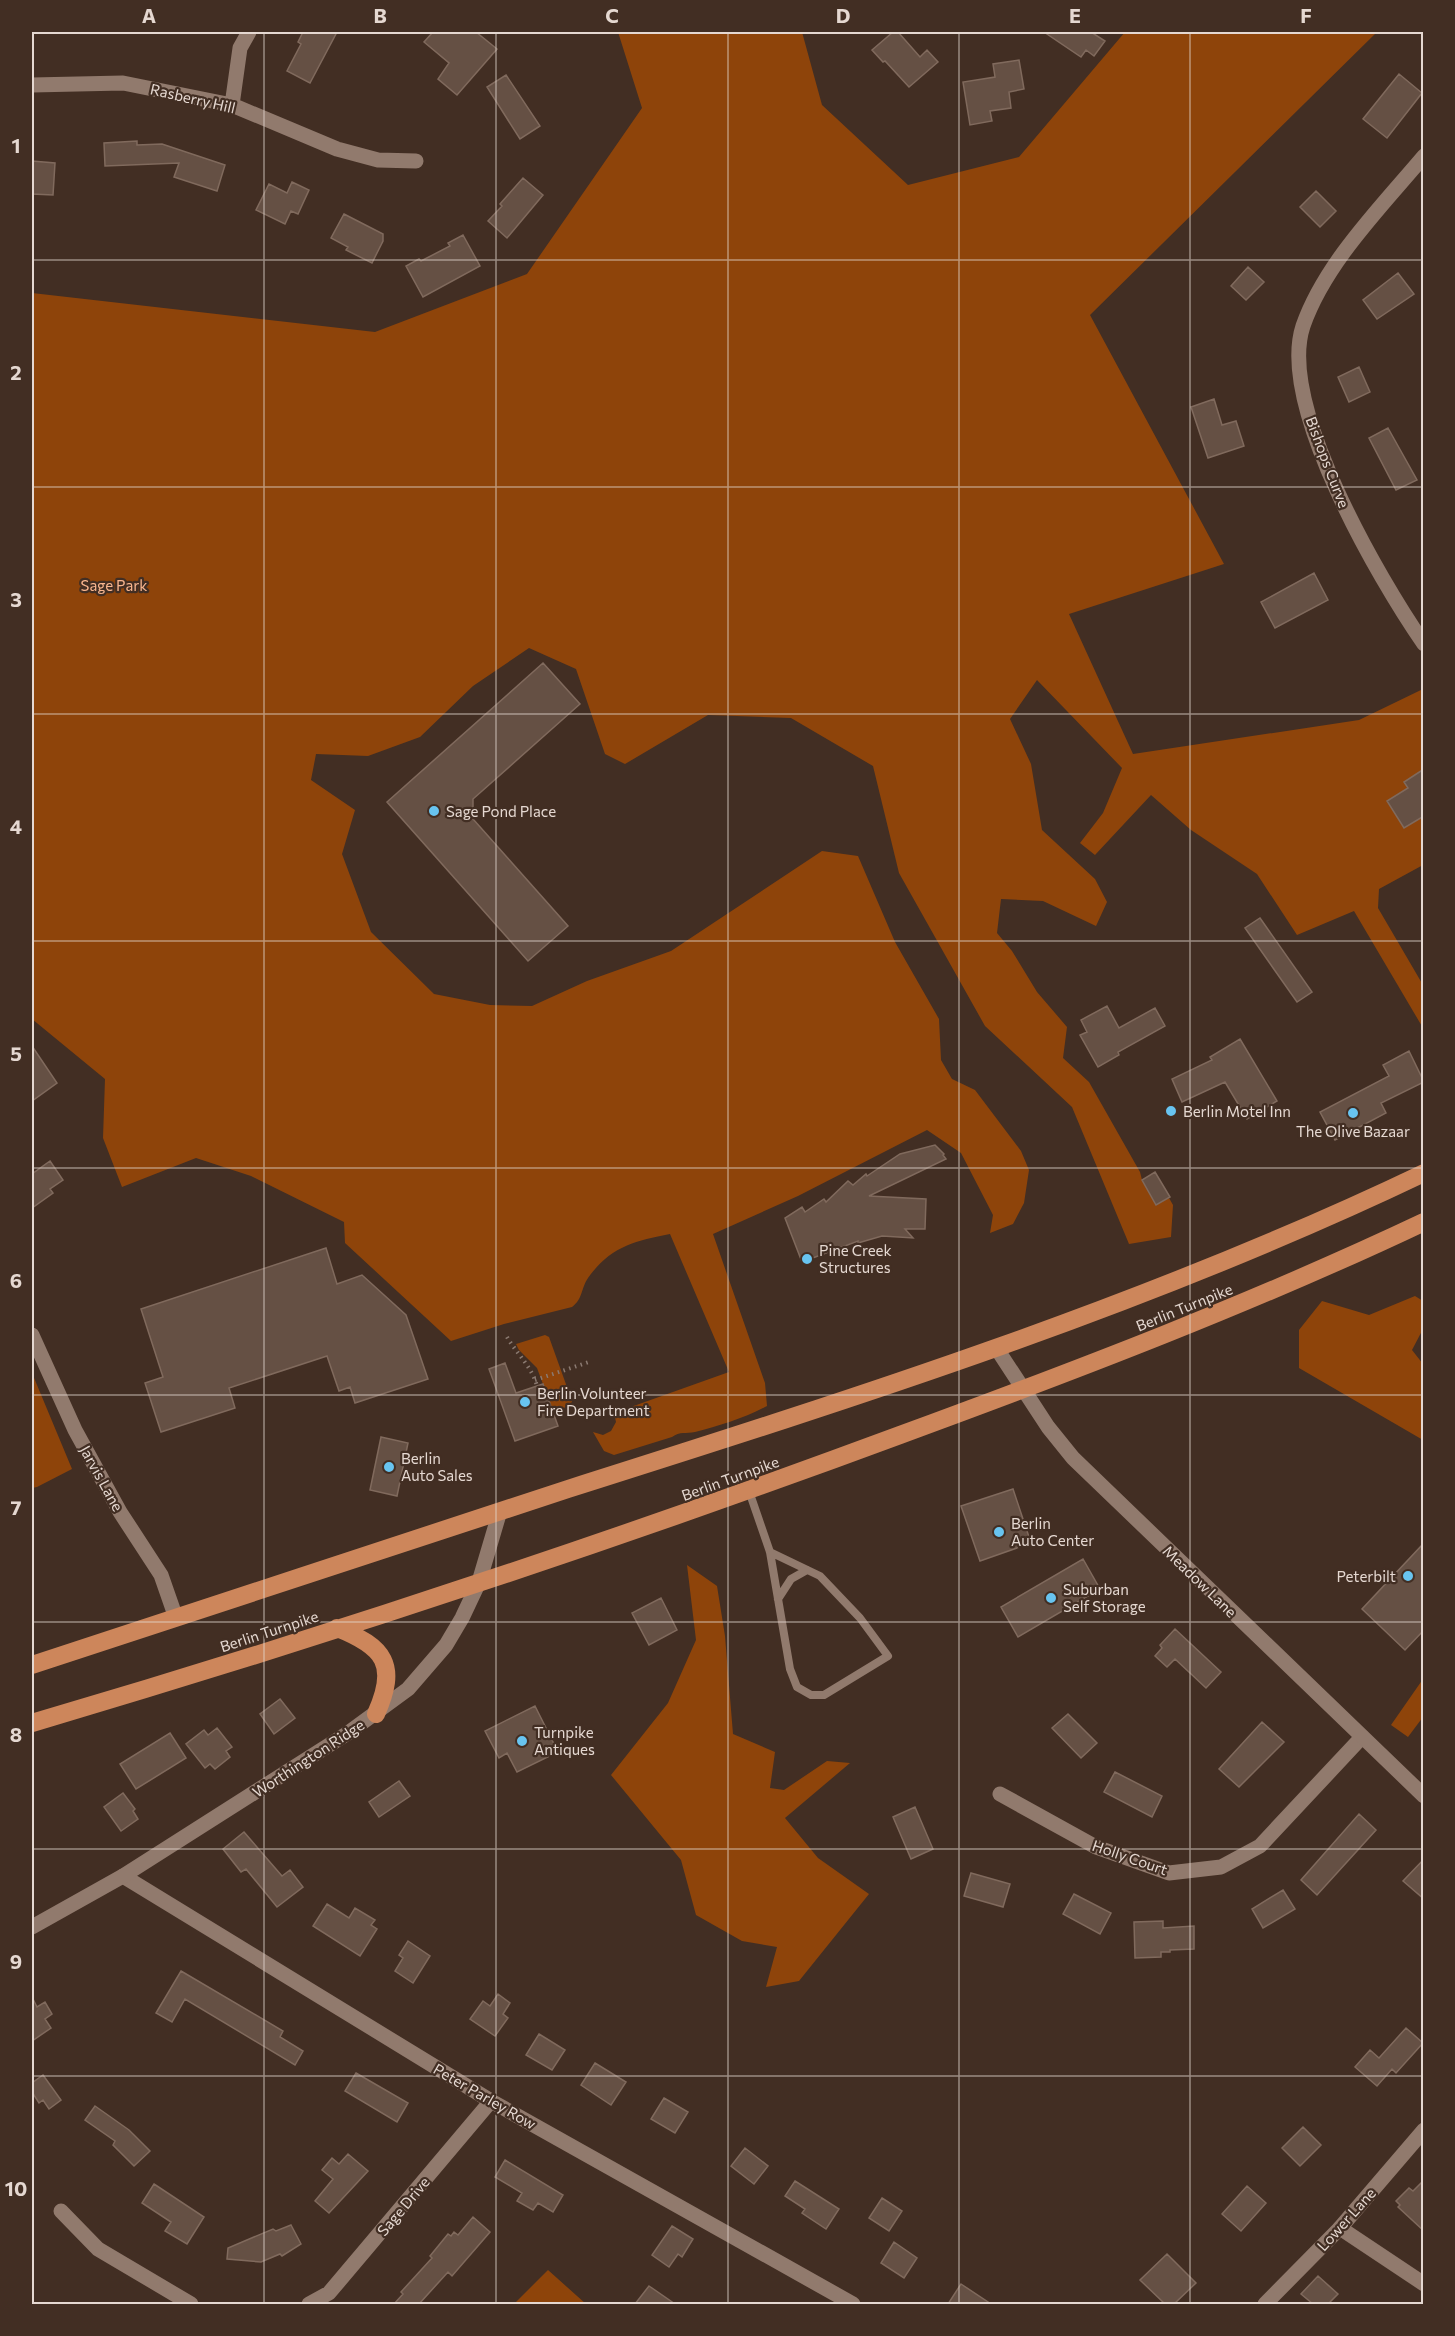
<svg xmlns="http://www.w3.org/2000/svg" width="1455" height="2336" viewBox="0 0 1455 2336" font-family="Commissioner,sans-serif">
	<rect width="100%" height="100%" fill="#422e23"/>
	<path fill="#8e440a" d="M618 32H802L822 105 908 185 1019 157 1125 32H1377L1090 315 1224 564 1069 614 1133 754 1359 720 1423 689V865L1379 889 1378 908 1423 985V1028L1354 911 1297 935 1257 874 1191 830 1151 795 1095 855 1080 843 1103 813 1122 768 1037 680 1010 719 1031 764 1042 830 1095 879 1107 902 1096 926 1043 901 1001 899 997 933 1012 951 1037 992 1067 1027 1063 1058 1089 1082 1140 1172 1142 1180 1156 1204 1169 1198 1173 1205 1171 1237 1129 1244 1072 1107 985 1026 899 873 873 766 791 718 708 715 625 764 605 754 576 669 529 648 473 686 420 737 368 756 316 754 311 780 355 810 342 854 371 932 434 994 490 1005 532 1006 587 981 671 951 822 851 858 856 895 942 939 1019 941 1060 952 1079 975 1090 1021 1151 1029 1170 1024 1203 1013 1224 990 1233 993 1215 961 1153 927 1130 798 1196 713 1234 765 1383 767 1406C745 1418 719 1426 695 1432 686 1434 680 1431 672 1437L614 1455 604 1451 593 1432 603 1435 611 1431 616 1422 614 1413 729 1372 670 1234C634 1241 610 1247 588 1278 581 1288 583 1299 572 1307L504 1324 451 1341 345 1243 344 1222 251 1176 196 1158 122 1187 103 1138 105 1079 32 1019V293L375 332 527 274 642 108Z
		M1415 1296 1423 1301V1329L1412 1350 1423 1364V1440L1299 1368V1330L1322 1301 1369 1315Z
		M545 1335 549 1337 572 1401 570 1406 553 1411 537 1368 519 1350 516 1344Z
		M32 1373 72 1469 37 1487 32 1488Z
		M687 1565 717 1586 725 1636 733 1734 775 1752 770 1788 784 1790 827 1761 850 1763 785 1818 818 1858 869 1894 799 1981 766 1987 777 1947 742 1941 696 1915 681 1860 611 1775 668 1703 696 1640Z
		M1423 1679V1717L1408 1737 1391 1725Z
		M548 2270 586 2304H514Z"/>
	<path fill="#655044" stroke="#806a5d" stroke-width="1.5" d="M303 32H337L310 83 287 71 301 44 298 42Z
		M433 32H476L497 49 457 95 438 79 449 63 424 42Z
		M893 32H898L920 57 927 50 938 62 909 87 885 61 883 62 872 50Z
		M1044 32H1091L1105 41 1094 56 1086 50 1081 57Z
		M1019 60 1024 89 1009 92 1011 108 990 111 992 121 970 125 963 82 995 77 993 64Z
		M1399 74 1422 93 1387 138 1363 119Z
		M506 75 540 126 520 139 487 87Z
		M137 141V145L162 144 225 165 217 191 174 177 179 163 105 166 104 143Z
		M32 161 55 163 53 195 32 194Z
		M523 178 543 195 507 238 488 221 502 206 500 204Z
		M292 182 309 190 298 214 291 211 285 224 256 210 269 184 287 193Z
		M1316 191 1336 211 1320 227 1300 207Z
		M344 214 383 234V241L372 263 346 250 348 247 331 238Z
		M463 235 480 266 423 297 406 266 419 259 421 261 450 246 448 243Z
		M1248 267 1264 282 1246 300 1231 286Z
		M1398 273 1414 294 1377 319 1363 300Z
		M1359 367 1370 392 1349 402 1338 377Z
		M1214 399 1222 425 1236 421 1244 446 1208 458 1191 407Z
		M1388 428 1417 480 1396 490 1369 438Z
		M1314 573 1328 600 1275 628 1261 602Z
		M543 663 580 704 473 799V819L568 926 528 961 387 802Z
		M1424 769V816L1404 828 1387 801 1408 788 1404 782Z
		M1260 918 1312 992 1297 1002 1245 928Z
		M1107 1006 1119 1028 1155 1008 1165 1026 1118 1052 1119 1055 1098 1067 1080 1035 1087 1032 1081 1020Z
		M1240 1039 1277 1101 1247 1119 1225 1082 1182 1102 1172 1079 1212 1060 1210 1057Z
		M32 1046 57 1083 32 1101Z
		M1409 1051 1424 1082 1381 1103 1386 1113 1335 1140 1320 1112 1389 1076 1383 1065Z
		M935 1145 944 1154 943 1155 946 1159 869 1196 926 1199 925 1229H905L913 1238 882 1236 858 1243V1241L802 1262 785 1218 802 1207 805 1212 824 1199 826 1202 848 1181 853 1185 866 1174 867 1176 900 1154Z
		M50 1161 63 1180 50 1189 53 1193 32 1208V1174Z
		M1155 1172 1170 1197 1156 1205 1142 1180Z
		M326 1248 337 1284 362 1275 406 1315 428 1379 355 1403 350 1387 339 1391 327 1356 229 1388 235 1408 161 1432 145 1383 163 1377 141 1309Z
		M505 1363 516 1393 543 1384 558 1426 515 1441 489 1369Z
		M381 1437 408 1443 397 1496 370 1490Z
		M1013 1489 1031 1543 980 1561 961 1506Z
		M1424 1543V1630L1405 1650 1362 1609Z
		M1083 1559 1100 1589 1018 1637 1001 1607Z
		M661 1598 677 1630 649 1645 632 1613Z
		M1175 1629 1221 1672 1206 1688 1175 1659 1167 1667 1155 1656 1162 1648 1160 1645Z
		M280 1699 295 1718 274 1734 260 1714Z
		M535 1706 558 1752 517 1772 507 1753 499 1758 485 1731Z
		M1068 1714 1097 1743 1081 1758 1052 1728Z
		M1262 1722 1284 1742 1239 1787 1219 1769Z
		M217 1728 232 1747 226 1751 230 1757 215 1769 210 1764 205 1768 186 1744 204 1730 208 1735Z
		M170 1733 186 1758 136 1789 120 1764Z
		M1115 1772 1162 1796 1152 1817 1104 1792Z
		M399 1781 410 1796 379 1817 369 1802Z
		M123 1793 135 1809 133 1811 138 1819 121 1831 104 1807Z
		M915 1807 933 1849 911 1859 893 1817Z
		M1359 1814 1376 1830 1317 1895 1301 1880Z
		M244 1832 282 1876 290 1870 303 1887 277 1907 246 1869 241 1872 223 1849Z
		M1424 1859V1899L1403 1881Z
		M971 1873 1010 1884 1003 1907 964 1896Z
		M1283 1890 1295 1909 1263 1928 1252 1909Z
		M1074 1894 1111 1913 1100 1934 1063 1914Z
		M327 1904 349 1918 355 1908 375 1920 371 1925 377 1929 360 1956 313 1926Z
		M1163 1921V1928L1194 1926V1949L1170 1950V1952H1161V1957L1135 1958 1134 1922Z
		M408 1941 430 1956 413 1983 395 1971 403 1958 399 1955Z
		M181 1971 283 2031 280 2037 303 2051 295 2065 185 1999 172 2022 156 2013Z
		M498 1994 510 2003 503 2014 508 2018 495 2036 470 2019 483 2001 490 2006Z
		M32 1997 37 2007 45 2002 52 2014 45 2019 51 2028 32 2041Z
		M1406 2028 1423 2043 1396 2073 1392 2069 1377 2086 1355 2067 1370 2050 1379 2058Z
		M539 2034 565 2050 552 2070 526 2055Z
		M595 2063 626 2082 611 2105 581 2085Z
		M356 2073 408 2103 397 2122 345 2091Z
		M43 2075 61 2100 49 2109 43 2100 39 2103 32 2092V2083Z
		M664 2098 688 2112 675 2133 651 2119Z
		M95 2106 129 2130 150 2151 134 2166 113 2145 115 2141 85 2120Z
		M1303 2127 1321 2145 1300 2166 1282 2148Z
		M745 2148 768 2166 754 2184 731 2166Z
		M348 2154 368 2171 329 2213 315 2201 333 2179 322 2170 332 2158 339 2164Z
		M505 2160 563 2195 553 2212 538 2203 533 2210 517 2201 522 2193 495 2177Z
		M1424 2180V2231L1398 2207 1400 2205 1396 2201 1409 2188 1413 2191Z
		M795 2181 839 2209 826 2229 802 2213 805 2209 785 2196Z
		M154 2184 204 2217 187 2244 165 2231 171 2222 142 2203Z
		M1247 2186 1266 2203 1241 2231 1222 2214Z
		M882 2198 902 2211 889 2231 869 2218Z
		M473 2217 490 2232 452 2276 448 2272 419 2304H394L403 2294 401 2292 432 2258 430 2256 448 2234 451 2236 454 2232 458 2235Z
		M291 2225 301 2244 282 2256 280 2254 261 2262 227 2259 228 2248 273 2229 276 2231Z
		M672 2226 693 2239 682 2257 678 2254 669 2267 652 2255Z
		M894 2242 917 2258 904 2278 881 2263Z
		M1167 2254 1196 2283 1174 2304H1165L1140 2280Z
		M1318 2276 1338 2294 1328 2304H1313L1301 2294Z
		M961 2284 991 2304H948Z
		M649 2286 675 2304H635Z"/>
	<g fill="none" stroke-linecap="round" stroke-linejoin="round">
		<path stroke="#8b7a71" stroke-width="4" stroke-dasharray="1.5 4.5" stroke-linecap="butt" d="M507 1337C517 1354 532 1367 537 1386
			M535 1380 589 1362
			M582 1415 588 1416"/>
		<path stroke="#917a6d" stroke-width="8" d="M749 1491 770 1552 790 1669 797 1687 811 1695H824L888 1656 860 1618 820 1576 770 1552
			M778 1599 791 1579 807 1570"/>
		<path stroke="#917a6d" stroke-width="15" d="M32 85 123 83 232 105 337 149 378 160 416 161
			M232 105 240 48 249 32
			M1424 156C1381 207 1325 263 1303 326 1277 405 1379 579 1424 644
			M32 1335 75 1430 120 1512 161 1575 176 1618
			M1000 1794 1096 1847 1169 1873 1221 1867 1260 1846 1362 1737
			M123 1876 491 2101 853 2304
			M61 2211 98 2249 191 2304
			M1340 2228 1424 2284
			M309 2304 329 2293 491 2101"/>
		<path stroke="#917a6d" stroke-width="15" d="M997 1349 1048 1427 1073 1458 1424 1796
			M32 1927 123 1876 348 1733 408 1689 446 1645 462 1618 479 1582 500 1511
			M1265 2304 1340 2228 1424 2130"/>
		<path stroke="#cd865b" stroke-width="18" d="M337 1628C385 1647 398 1665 376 1714
			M32 1665C211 1607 389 1547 568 1489 858 1397 1148 1305 1424 1173
			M32 1723C324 1637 614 1541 900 1435 1077 1370 1253 1303 1424 1222"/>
	</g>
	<path fill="none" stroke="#e5d8d1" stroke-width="1.5" stroke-opacity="0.55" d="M264 32V2304M496 32V2304M728 32V2304M959 32V2304M1190 32V2304M32 260H1424M32 487H1424M32 714H1424M32 941H1424M32 1168H1424M32 1395H1424M32 1622H1424M32 1849H1424M32 2076H1424"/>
	<g fill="#68c4f0" stroke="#422e23" stroke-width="2">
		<circle cx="434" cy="811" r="6"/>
		<circle cx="1171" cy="1111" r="6"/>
		<circle cx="1353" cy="1113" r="6"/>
		<circle cx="807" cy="1259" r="6"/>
		<circle cx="525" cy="1402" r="6"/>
		<circle cx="389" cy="1467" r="6"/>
		<circle cx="999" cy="1532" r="6"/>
		<circle cx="1408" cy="1576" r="6"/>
		<circle cx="1051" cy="1598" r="6"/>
		<circle cx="522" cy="1741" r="6"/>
	</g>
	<g text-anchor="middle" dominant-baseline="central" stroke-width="4.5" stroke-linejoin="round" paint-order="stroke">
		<g font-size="15" fill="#e5d8d1" stroke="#422e23">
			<text transform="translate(193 98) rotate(13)">Rasberry Hill</text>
			<text transform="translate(1328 462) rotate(69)">Bishops Curve</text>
			<text transform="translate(1184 1307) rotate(-22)">Berlin Turnpike</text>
			<text transform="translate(102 1478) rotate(61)">Jarvis Lane</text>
			<text transform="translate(730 1478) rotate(-20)">Berlin Turnpike</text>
			<text transform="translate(1200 1581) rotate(44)">Meadow Lane</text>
			<text transform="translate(269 1631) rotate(-18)">Berlin Turnpike</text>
			<text transform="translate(308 1758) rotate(-33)">Worthington Ridge</text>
			<text transform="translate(1130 1857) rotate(19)">Holly Court</text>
			<text transform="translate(485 2096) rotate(30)">Peter Parley Row</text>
			<text transform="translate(403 2206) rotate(-50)">Sage Drive</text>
			<text transform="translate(1346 2219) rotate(-48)">Lower Lane</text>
		</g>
		<g font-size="15" fill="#f9b68f" stroke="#422e23">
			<text x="114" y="585">Sage Park</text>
		</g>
		<g font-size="15" fill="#e5d8d1" stroke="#422e23" text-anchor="start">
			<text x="446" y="811">Sage Pond Place</text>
			<text x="1183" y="1111">Berlin Motel Inn</text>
			<text x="1353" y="1131" text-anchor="middle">The Olive Bazaar</text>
			<text x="819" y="1250">Pine Creek<tspan x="819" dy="17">Structures</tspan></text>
			<text x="537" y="1393">Berlin Volunteer<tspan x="537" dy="17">Fire Department</tspan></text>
			<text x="401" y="1458">Berlin<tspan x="401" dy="17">Auto Sales</tspan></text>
			<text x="1011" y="1523">Berlin<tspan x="1011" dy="17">Auto Center</tspan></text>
			<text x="1396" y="1576" text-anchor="end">Peterbilt</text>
			<text x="1063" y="1589">Suburban<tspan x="1063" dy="17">Self Storage</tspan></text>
			<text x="534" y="1732">Turnpike<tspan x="534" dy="17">Antiques</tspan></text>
		</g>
	</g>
	<rect width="1455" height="2336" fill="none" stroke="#422e23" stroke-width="66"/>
	<rect x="33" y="33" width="1389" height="2270" fill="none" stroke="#e5d8d1" stroke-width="2"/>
	<g font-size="20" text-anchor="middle" font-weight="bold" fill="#e5d8d1">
		<text x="149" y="23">A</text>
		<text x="380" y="23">B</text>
		<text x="612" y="23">C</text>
		<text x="843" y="23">D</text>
		<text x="1075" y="23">E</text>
		<text x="1306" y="23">F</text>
		<text x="16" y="153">1</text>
		<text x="16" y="380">2</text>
		<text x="16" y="607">3</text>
		<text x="16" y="834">4</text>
		<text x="16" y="1061">5</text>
		<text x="16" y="1288">6</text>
		<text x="16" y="1515">7</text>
		<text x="16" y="1742">8</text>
		<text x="16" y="1969">9</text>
		<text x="16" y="2196">10</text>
	</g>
</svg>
